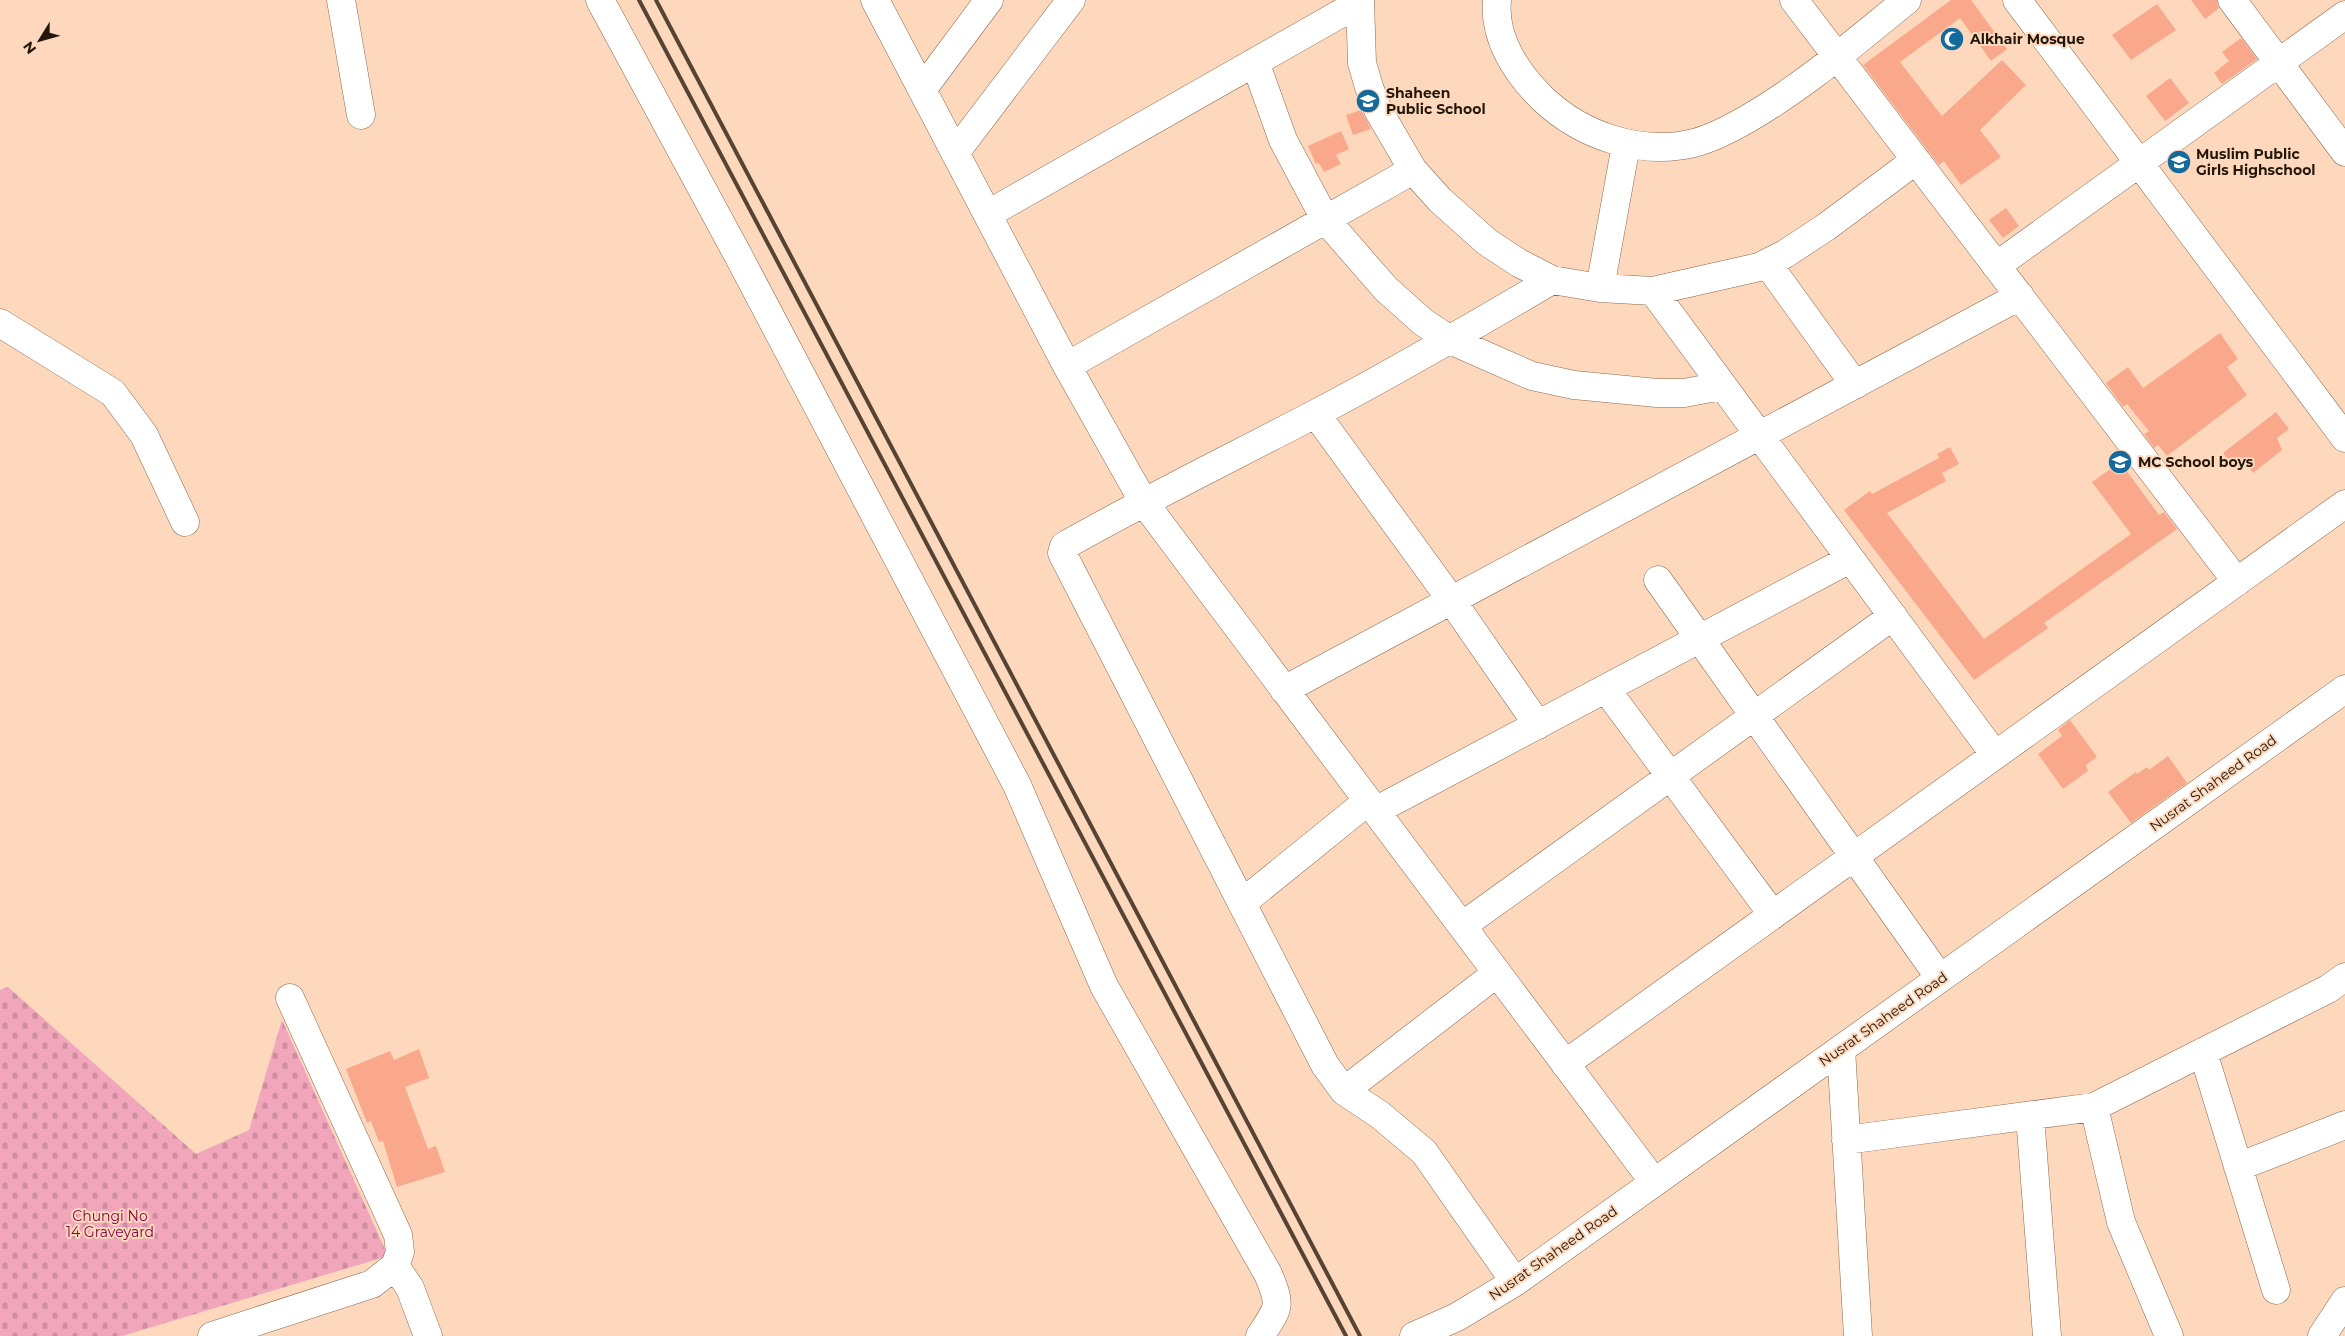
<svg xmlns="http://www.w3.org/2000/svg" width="2345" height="1336" viewBox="0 0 2345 1336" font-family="Montserrat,sans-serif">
	<defs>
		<pattern id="cemetery-stones" width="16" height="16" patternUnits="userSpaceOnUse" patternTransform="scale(1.25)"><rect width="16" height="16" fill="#f1a6bb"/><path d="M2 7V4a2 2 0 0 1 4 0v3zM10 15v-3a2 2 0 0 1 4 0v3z" fill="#ce8ea0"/></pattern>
	</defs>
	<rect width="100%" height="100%" fill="#fdd8bc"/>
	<path fill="url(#cemetery-stones)" d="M8 987 196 1154 249 1130 282 1020 388 1256 122 1336H0V990Z"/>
	<path fill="#faa88b" d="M1951 0H1971L2007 49 1991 61 1960 18 1900 62 1942 116 2002 60 2026 85 1980 130 2001 157 1961 185 1944 161 1939 165 1863 65Z
		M2191 0H2217L2219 8 2205 19Z
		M2157 4 2176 30 2131 60 2112 35Z
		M2241 38 2257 59 2222 84 2214 73 2229 61 2222 52Z
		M2170 78 2189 103 2165 121 2146 96Z
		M1361 110 1371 129 1353 135 1346 115Z
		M1341 131 1349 149 1336 155 1341 164 1324 172 1319 163 1316 164 1308 146Z
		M2006 208 2019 226 2003 238 1989 220Z
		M2220 333 2238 359 2227 367 2247 395 2167 456 2158 445 2154 448 2144 434 2149 431 2127 404 2123 407 2106 383 2128 367 2143 388Z
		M2276 412 2289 429 2277 438 2282 450 2253 473 2243 460 2234 467 2223 453Z
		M1950 447 1959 464 1942 473 1946 481 1887 513 1984 639 2131 534 2092 482 2120 462 2159 515 2164 512 2177 529 2044 623 2048 628 1974 680 1844 510 1870 491 1872 494 1939 458 1937 454Z
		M2070 720 2097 757 2086 765 2088 771 2063 789 2038 754 2062 736 2058 730Z
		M2168 756 2187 783 2131 823 2108 792 2136 772 2137 774 2147 767 2149 770Z
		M419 1049 429 1078 405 1087 428 1149 436 1146 445 1172 397 1187 383 1141 379 1142 371 1121 367 1123 346 1069 390 1051 394 1060Z"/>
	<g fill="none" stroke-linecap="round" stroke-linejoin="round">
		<g stroke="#89694f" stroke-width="29">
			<path id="minor" d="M341 0 361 115
				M600 0 739 257 1017 785 1104 986 1268 1274C1282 1307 1279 1307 1260 1336
				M875 0 1067 366 1143 501 1654 1182
				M1360 0 1362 63 1369 87 1378 110 1413 170 1440 200 1487 242 1519 263 1552 280 1600 288 1653 291 1759 267 1785 254 1826 227 1916 160
				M1497 0C1493 38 1517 74 1543 99 1582 136 1641 156 1694 143 1713 138 1732 128 1749 118 1806 85 1856 41 1907 0
				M1794 0 2237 582
				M2017 0 2345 438
				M2232 0 2345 152
				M1255 62 1283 140 1325 219 1386 289 1423 322 1450 340 1532 376 1574 385 1657 393H1684L1722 386
				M922 90 989 0
				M955 153 1071 0
				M988 214 1359 3
				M1767 263 1855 385
				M1996 266 2345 15
				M1600 288 1626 145
				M1653 291 1995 755
				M0 323 113 393 144 435 185 522
				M1067 366 1413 170
				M1316 414 1452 601 1538 725
				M1658 580 1940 978
				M1606 689 1773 915
				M1284 690 2020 296
				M1375 811 1850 559
				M1242 903 1368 801
				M1462 926 1893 616
				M1841 1049 1858 1336
				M2203 1052 2276 1290
				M1565 1064 2345 504
				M1344 1091 1497 973
				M2094 1107 2121 1222 2169 1336
				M2030 1116 2047 1336
				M1846 1140 2094 1107 2328 989 2345 977
				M2238 1167 2345 1125
				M395 1266 410 1288 428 1336
				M1515 1282 1424 1152 1380 1115 1344 1091 1325 1065 1062 553 1064 546C1147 499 1231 458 1315 414 1395 372 1474 326 1552 280
				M212 1336 372 1284 395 1266 400 1252 398 1235 290 998
				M1414 1336 1457 1317 1515 1282 2345 689
				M2322 1336 2345 1301"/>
		</g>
		<use href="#minor" stroke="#fff" stroke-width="28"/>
		<path stroke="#554334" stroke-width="4" d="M639 0 1346 1336
			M656 0 1360 1336"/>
	</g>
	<defs>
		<g id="mosque-disc" transform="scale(1.25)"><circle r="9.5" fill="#146a9a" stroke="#fdd8bc"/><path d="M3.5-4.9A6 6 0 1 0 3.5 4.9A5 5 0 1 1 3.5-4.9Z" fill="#fff"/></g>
		<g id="school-disc" transform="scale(1.25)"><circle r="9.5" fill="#146a9a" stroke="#fdd8bc"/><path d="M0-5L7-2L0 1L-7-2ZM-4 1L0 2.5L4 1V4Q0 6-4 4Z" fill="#fff"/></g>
	</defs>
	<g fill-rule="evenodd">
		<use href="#mosque-disc" x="1952" y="39"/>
		<use href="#school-disc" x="1368" y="101"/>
		<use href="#school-disc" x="2179" y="162"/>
		<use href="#school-disc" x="2120" y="462"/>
	</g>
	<g text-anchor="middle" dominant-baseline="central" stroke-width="4" stroke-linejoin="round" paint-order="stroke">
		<g font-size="14" font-weight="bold" fill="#23170c" stroke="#fdd8bc" text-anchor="start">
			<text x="1970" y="39">Alkhair Mosque</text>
			<text x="1386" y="93">Shaheen<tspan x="1386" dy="16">Public School</tspan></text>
			<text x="2196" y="154">Muslim Public<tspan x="2196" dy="16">Girls Highschool</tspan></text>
			<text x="2138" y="462">MC School boys</text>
		</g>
		<g font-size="14" fill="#23170c" stroke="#fdd8bc">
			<text transform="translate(2213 783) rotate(-36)">Nusrat Shaheed Road</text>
			<text transform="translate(1883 1019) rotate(-35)">Nusrat Shaheed Road</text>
			<text transform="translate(1553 1253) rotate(-35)">Nusrat Shaheed Road</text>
		</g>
		<g font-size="14" fill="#860344" stroke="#fdd8bc">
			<text x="110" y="1216">Chungi No<tspan x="110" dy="16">14 Graveyard</tspan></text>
		</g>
	</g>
	<g transform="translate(40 40) rotate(233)" stroke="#fdd8bc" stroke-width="4" paint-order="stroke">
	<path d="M0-4L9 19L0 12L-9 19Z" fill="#23170c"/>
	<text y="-8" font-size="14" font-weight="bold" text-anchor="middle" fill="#23170c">N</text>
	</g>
</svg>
